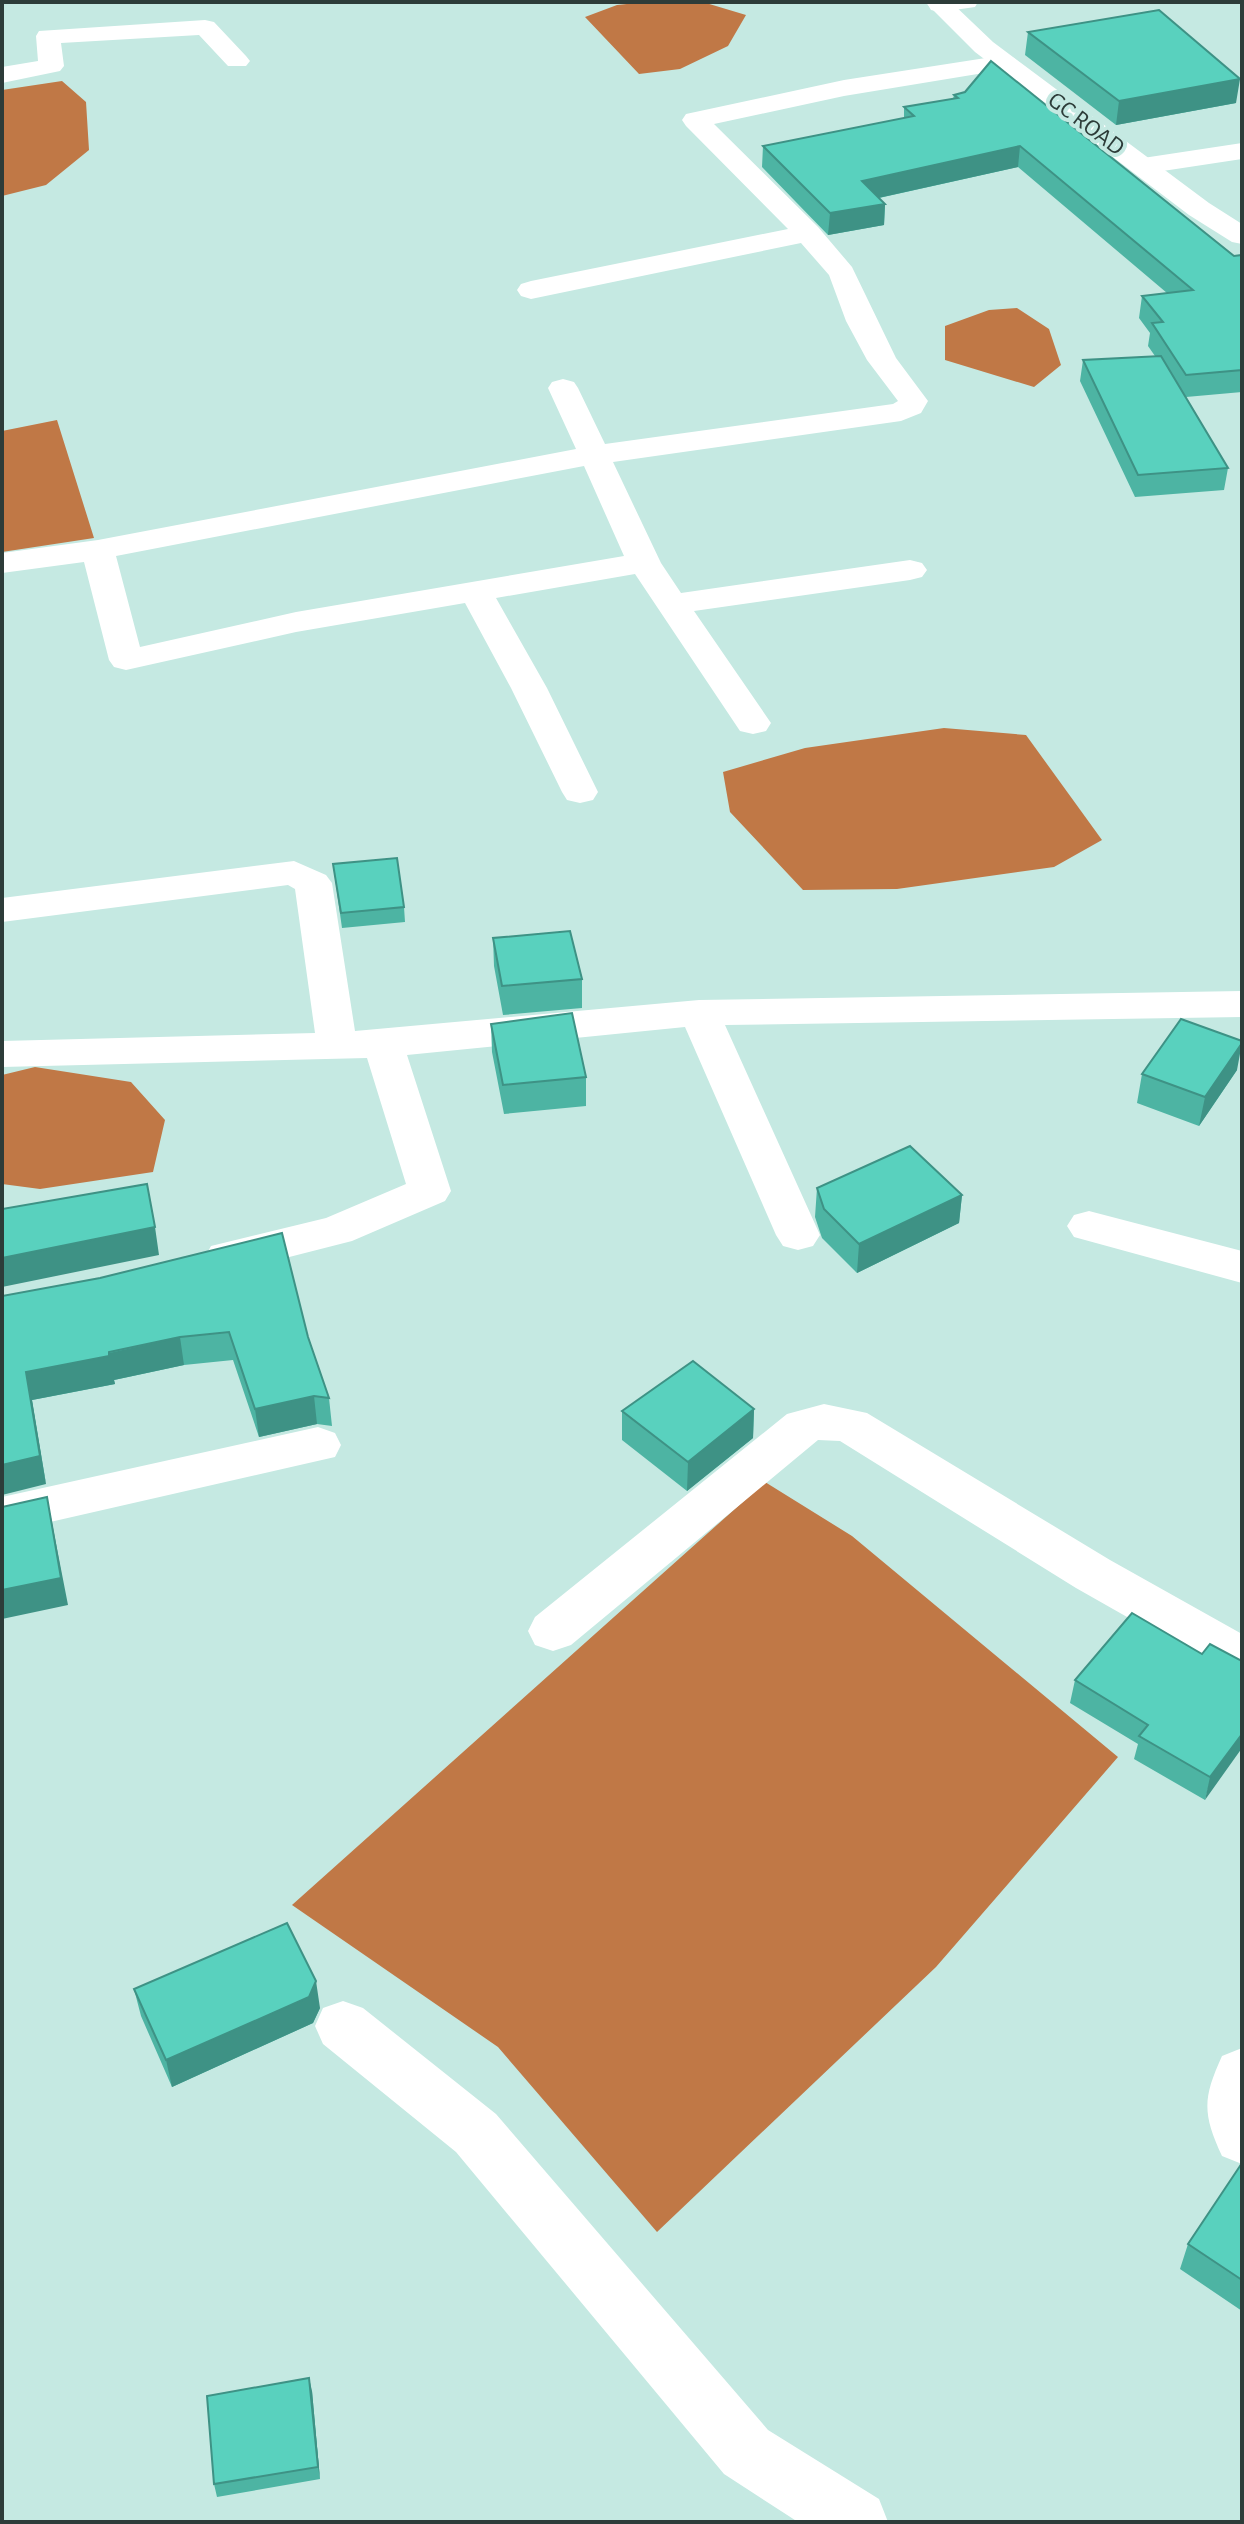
<svg xmlns="http://www.w3.org/2000/svg" width="1244" height="2524" viewBox="0 0 1244 2524" font-family="'Alegreya Sans',sans-serif">
	<rect width="100%" height="100%" fill="#c5e9e2"/>
	<path fill="#c07846" d="M646 2 706 3 746 15 728 46 680 69 639 74 585 17 617 5Z
		M62 81 86 102 89 150 46 185 2 196V90Z
		M1017 308 1049 329 1061 365 1034 387 945 360V326L989 310Z
		M57 420 94 538 2 552V431Z
		M944 728 1026 735 1102 840 1054 867 897 889 803 890 730 812 723 772 805 748Z
		M35 1067 131 1082 165 1120 153 1172 40 1189 2 1184V1075Z
		M765 1482 852 1536 1118 1757 936 1967 657 2232 498 2047 292 1905Z"/>
	<g fill="none" stroke-linecap="round" stroke-linejoin="round">
		<path fill="#fff" fill-rule="evenodd" d="M930 2H978L975 7 940 12 931 10 928 5Z
			M205 20 214 22 246 56 250 61 246 66H228L199 35 61 43 64 66 60 71 2 83V67L38 61 36 36 39 31Z
			M1005 55 1014 58 1018 63 1014 68 844 96 714 124 818 227 852 267 896 358 928 401 921 413 901 421 613 462 661 563 681 593 910 560 922 563 927 570 922 577 910 580 694 611 771 723 766 731 753 734 740 731 635 574 496 598 547 688 598 792 593 800 580 803 567 800 562 792 511 688 465 603 296 632 126 670 114 667 109 660 84 562 2 573V553L98 540 576 449 548 388 552 382 563 379 574 382 578 388 605 444 893 404 898 401 867 360 846 321 829 275 801 243 531 299 521 296 517 290 521 284 531 281 788 229 686 126 682 120 686 114 844 80ZM584 466 624 556 296 612 140 647 116 556Z
			M1242 143V159L1143 174 1134 172 1130 166 1134 160 1143 158Z
			M294 861 326 875 332 883 355 1031 699 1000 1242 991V1017L725 1025 820 1235 813 1246 798 1250 783 1246 776 1235 685 1027 407 1055 451 1191 445 1201 352 1241 227 1273 211 1268 205 1257 211 1246 326 1218 406 1184 367 1058 2 1067V1041L315 1033 295 889 288 885 2 922V898Z
			M1089 1211 1242 1251V1283L1074 1237 1067 1226 1074 1215Z
			M824 1404 867 1413 1110 1560 1242 1634V1678L1224 1672 1076 1588 840 1441 818 1440 571 1645 553 1651 535 1645 528 1631 535 1617 787 1414Z
			M318 1427 335 1433 341 1445 335 1457 2 1533V1497Z
			M343 2001 363 2008 496 2114 768 2430 879 2499 888 2522H798L724 2474 456 2152 323 2044 315 2026 323 2008Z
			M1242 2048V2164L1222 2156C1202 2113 1203 2098 1222 2056Z"/>
		<path fill="#fff" fill-rule="evenodd" d="M925 2H951L993 42 1209 203 1242 224V244L1232 242 1189 215 975 52Z"/>
	</g>
	<path fill="#4db4a3" d="M1028 32 1236 103 1116 125 1025 55Z
		M954 95 1234 256 1242 255V392L1186 397 1228 468 1224 490 1135 497 1080 381 1083 360 1155 356 1148 346 1150 333 1139 318 1142 296 1167 293 1018 167 879 198 885 204 884 225 828 235 762 167 763 146 904 118V107L953 99Z
		M333 864 404 907 405 922 342 928Z
		M493 938 582 979V1008L503 1015 494 966Z
		M491 1024 586 1077V1106L504 1114 492 1052Z
		M1237 1070 1199 1126 1137 1103 1142 1074Z
		M817 1188 962 1195 959 1223 857 1273 822 1238 815 1217Z
		M2 1296 308 1337 329 1398 332 1426 317 1424 259 1437 233 1360 184 1365 114 1380 115 1384 32 1400 46 1484Z
		M754 1409 753 1438 687 1491 622 1440V1411Z
		M1242 1661 1205 1800 1134 1759 1138 1744 1070 1703 1075 1680Z
		M134 1989 320 2008 313 2023 172 2087 141 2016Z
		M1242 2163V2311L1180 2269 1188 2244Z
		M312 2391 320 2479 217 2497 214 2484Z"/>
	<path fill="#3e9285" d="M1240 79 1236 103 1116 125 1119 101Z
		M1020 146 1018 167 860 202 862 181Z
		M885 204 884 225 828 235 830 213Z
		M1242 1043 1237 1070 1199 1126 1205 1097Z
		M962 1195 959 1223 857 1273 859 1244Z
		M155 1227 159 1255 2 1287V1258Z
		M180 1337 184 1365 114 1380 115 1384 32 1400 46 1484 2 1495V1465L26 1372Z
		M314 1396 317 1424 259 1437 255 1409Z
		M754 1409 753 1438 687 1491 688 1462Z
		M47 1497 68 1605 2 1619V1590Z
		M1242 1734V1748L1205 1800 1210 1777Z
		M316 1981 320 2008 313 2023 172 2087 166 2060Z
		M309 2378 312 2391 320 2479 318 2467Z"/>
	<path fill="#59d1be" stroke="#3e9285" stroke-width="2" d="M1159 10 1240 79 1119 101 1028 32Z
		M991 61 1234 256 1242 255V370L1186 375 1152 323 1163 322 1142 296 1193 290 1020 146 862 181 885 204 830 213 763 146 914 116 904 107 958 98 954 95 965 92Z
		M1161 356 1228 468 1138 475 1083 360Z
		M397 858 404 907 341 913 333 864Z
		M570 931 582 979 502 986 493 938Z
		M572 1013 586 1077 503 1085 491 1024Z
		M1181 1019 1242 1041V1043L1205 1097 1142 1074Z
		M910 1146 962 1195 859 1244 824 1209 817 1188Z
		M147 1184 155 1227 2 1258V1209Z
		M282 1233 308 1337 329 1398 314 1396 255 1409 229 1332 180 1337 109 1352V1356L26 1372 40 1456 2 1465V1296L100 1278Z
		M693 1361 754 1409 688 1462 622 1411Z
		M47 1497 61 1578 2 1590V1507Z
		M1132 1613 1202 1654 1210 1644 1242 1661V1734L1210 1777 1139 1736 1148 1725 1075 1680Z
		M287 1923 316 1981 309 1997 166 2060 134 1989Z
		M1242 2163V2280L1188 2244Z
		M309 2378 318 2467 214 2484 207 2396Z"/>
	<g text-anchor="middle" dominant-baseline="central" stroke-width="8" stroke-linejoin="round" paint-order="stroke">
		<g font-size="24" fill="#2d3c39" stroke="#c5e9e2">
			<text transform="translate(1086 124) rotate(37)">GC ROAD</text>
		</g>
	</g>
	<rect width="1244" height="2524" fill="none" stroke="#2d3c39" stroke-width="8"/>
</svg>
